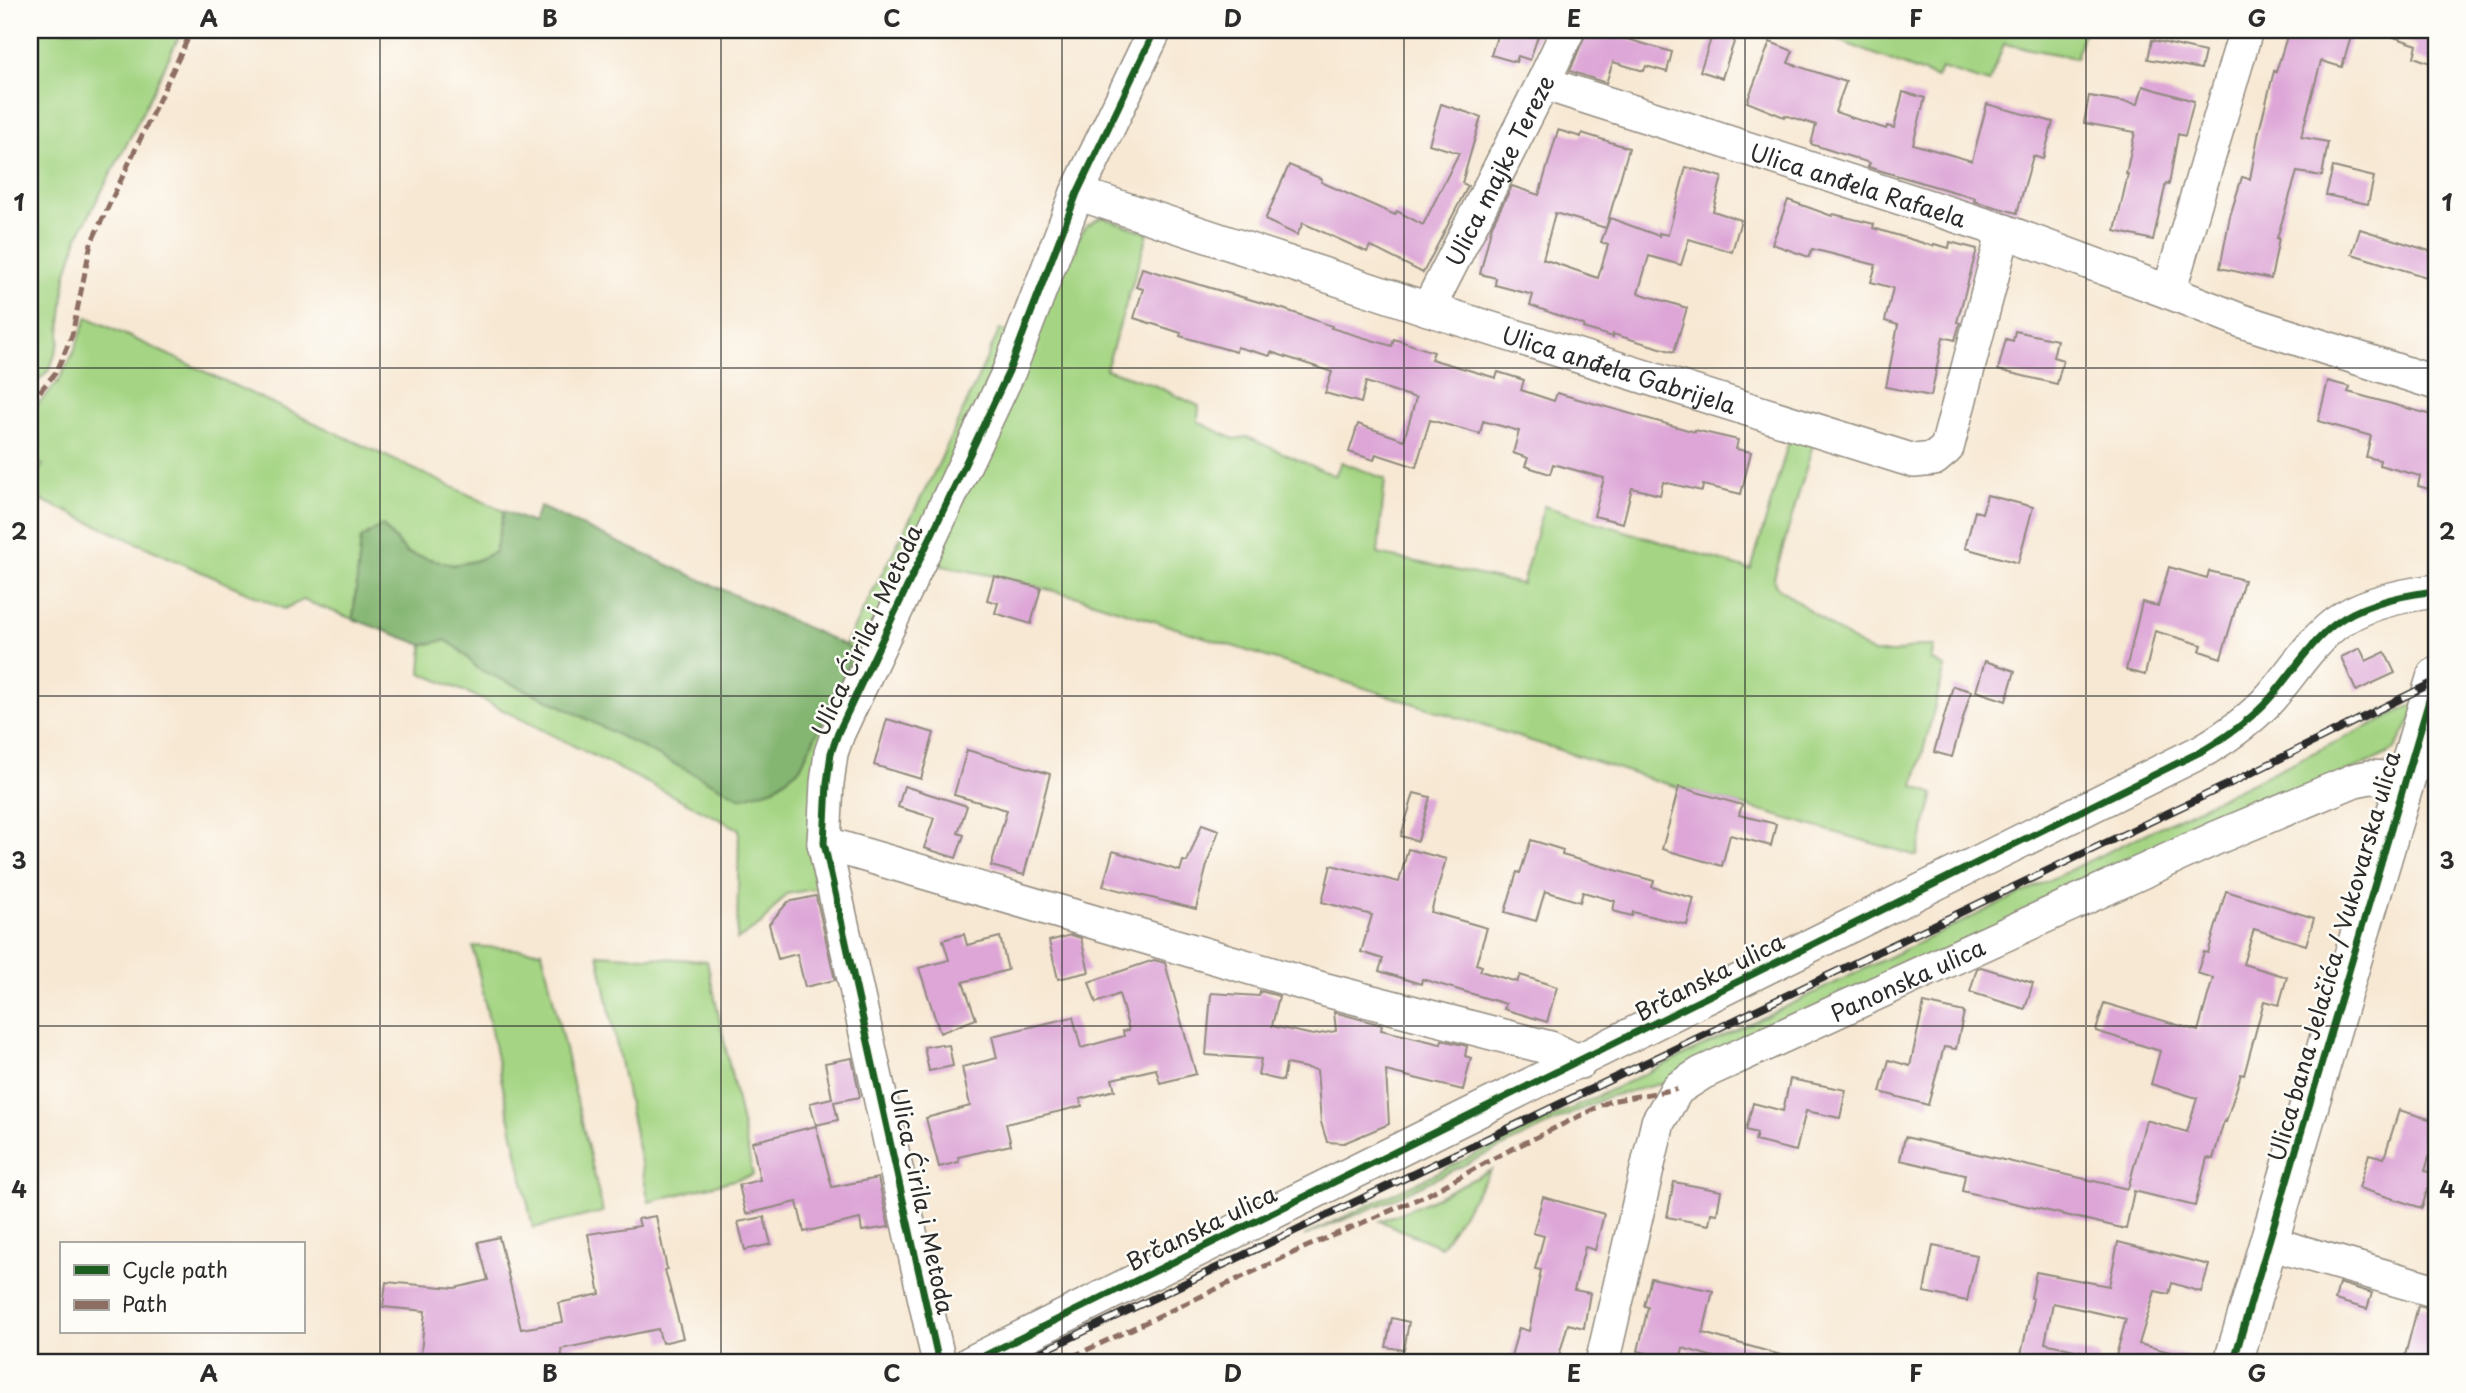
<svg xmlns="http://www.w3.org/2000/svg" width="2466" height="1393" viewBox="0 0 2466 1393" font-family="'Playpen Sans',sans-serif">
	<rect width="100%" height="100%" fill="#fdfcf7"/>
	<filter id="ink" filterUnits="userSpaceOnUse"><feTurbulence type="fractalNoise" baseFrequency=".0143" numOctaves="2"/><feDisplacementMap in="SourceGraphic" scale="14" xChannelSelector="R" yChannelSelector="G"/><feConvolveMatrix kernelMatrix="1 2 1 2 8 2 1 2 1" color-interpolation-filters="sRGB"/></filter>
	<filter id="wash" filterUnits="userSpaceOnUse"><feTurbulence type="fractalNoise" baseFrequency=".00686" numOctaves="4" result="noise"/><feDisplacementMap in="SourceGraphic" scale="28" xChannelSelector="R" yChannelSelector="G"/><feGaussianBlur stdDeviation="1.57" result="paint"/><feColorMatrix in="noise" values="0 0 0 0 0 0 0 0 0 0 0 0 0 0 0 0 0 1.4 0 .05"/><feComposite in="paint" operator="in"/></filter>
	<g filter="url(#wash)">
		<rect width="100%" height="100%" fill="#f7e8d3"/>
		<path fill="#a5d584" stroke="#688058" stroke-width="2" d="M30 30H182L133 132 79 234 66 276 59 343 50 369 30 389Z
			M1811 30H2084L2076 58 2004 44 1989 83 1941 68 1937 78Z
			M1102 217 1148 233 1106 369 1154 385 1199 406 1198 422 1234 439 1247 437 1335 476 1341 462 1385 479 1378 554 1522 584 1544 506 1751 570 1792 431 1815 438 1774 578 1775 585 1836 630 1873 653H1895L1917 646H1934L1931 660 1945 667 1914 786 1934 794 1917 856 1657 781 1078 597 994 576 928 563 1071 251 1086 226Z
			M87 317 504 511 495 552 475 561 453 565 407 553 382 525 361 539 353 619 303 600 284 609 30 495V486L43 465 30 459V413L58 382 73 354Z
			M1000 329 1014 336 857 668 821 888 786 894 761 924 737 940 739 829 473 695 421 673 423 645 445 640 459 649 478 669 551 701 774 788 800 768 845 674 852 651 845 645 939 463Z
			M2421 701 2395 749 2385 755 1664 1083 1607 1097 1384 1203 1304 1236 1783 1008Z
			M473 946 542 951 603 1212 533 1228Z
			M598 954 707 961 753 1175 649 1202Z
			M1491 1170 1441 1247 1380 1221 1427 1202Z"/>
		<path fill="#84b672" stroke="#58704e" stroke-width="2" d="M540 507 845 645 852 651 845 674 800 768 774 788 741 798 551 701 478 669 459 649 446 640 423 645 353 619 361 539 382 525 407 553 453 565 475 561 495 552 504 511 532 523Z"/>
		<g id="blocks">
			<path fill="#dda6d7" d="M1499 30H1540L1530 60 1518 56 1516 62 1491 55Z
				M1587 30H1596L1672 52 1667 72 1646 66 1644 71 1613 62 1606 83 1570 71Z
				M1714 30H1738L1722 78 1700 71Z
				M2289 30H2353L2342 67 2321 61 2301 137 2328 142 2322 176 2297 172 2277 238H2279L2271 279 2220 268 2230 216 2242 177 2250 179 2259 131 2274 71 2276 72Z
				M2382 30H2436V65L2414 57 2417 45 2382 33Z
				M2152 40 2205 52 2201 69 2148 59Z
				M1770 42 1793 51 1788 63 1846 82 1835 112 1886 129 1887 126 1894 128 1903 92 1925 98 1913 144 1972 161 1987 104 2053 122 2043 159 2033 156 2017 213 1974 201 1975 198 1868 167 1870 163 1811 144 1816 125 1785 115 1784 117 1747 102Z
				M2143 86 2194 101 2185 136 2178 134 2169 184 2166 183 2153 240 2115 231 2128 174H2126L2135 132 2084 123 2089 96 2138 104Z
				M1441 104 1481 117 1462 183 1468 186 1423 273 1370 246 1367 252 1303 223 1297 235 1265 220 1289 165 1322 179 1321 182 1395 215 1397 211 1423 225 1459 153 1429 144Z
				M1558 130 1581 137 1582 133 1629 148 1606 228 1555 213 1543 259 1598 278 1608 245 1601 242 1610 218 1659 236V233L1668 235 1686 167 1722 177 1713 211 1741 220 1732 252 1689 239 1681 265 1649 256 1638 293 1687 308 1674 352 1613 334V337L1583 328 1584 325 1530 305 1533 295 1495 285 1496 278 1480 274 1492 225 1512 186 1539 195Z
				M2333 167 2374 177 2368 204 2326 195Z
				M1788 200 1832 216 1833 214 1874 224 1873 228 1933 246 1934 244 1949 248 1950 242 1977 249 1957 322 1960 323 1955 340 1943 337 1931 396 1886 387 1898 325 1885 321 1893 288 1871 282 1876 265 1812 249 1809 257 1772 244Z
				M2360 229 2436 253V280L2352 254Z
				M1142 268 1283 309 1332 326 1331 328 1392 346 1394 339 1434 352 1431 359 1496 378 1498 372 1524 380 1521 390 1554 401 1557 393 1695 432V430L1738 440 1736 449 1751 452 1741 494 1703 485 1702 491 1663 482 1660 495 1632 488 1623 523 1594 516 1604 478 1553 464 1550 474 1525 466 1528 458 1513 453 1519 431 1483 421 1480 434 1430 420 1416 467 1376 454 1374 460 1349 452 1358 424 1404 440 1416 398 1366 382 1361 403 1325 393 1332 372 1271 352 1270 356 1237 347 1236 352 1180 336 1181 333 1134 318 1143 289 1136 287Z
				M2015 331 2057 340 2053 357 2063 360 2057 384 1998 370 2006 339 2013 341Z
				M2328 381 2350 387 2348 392 2436 416V491L2418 486 2420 476 2379 465 2380 460 2366 457 2371 436 2318 421Z
				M1987 495 2033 507 2018 563 1965 548 1975 511 1982 513Z
				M2169 567 2207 578 2209 571 2244 580 2221 658 2200 651 2202 645 2155 631 2145 675 2126 670 2142 602 2158 606Z
				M994 576 1041 588 1031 624 995 613 998 603 987 600Z
				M2360 648 2366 661 2385 652 2395 673 2356 691 2341 657Z
				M1985 661 2015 671 2006 701 1976 691Z
				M1953 686 1971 691 1952 757 1934 752Z
				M887 719 934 733 921 779 874 765Z
				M967 750 1050 774 1024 875 991 866 1007 810 954 795Z
				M904 786 967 806 958 833 964 835 956 858 924 848 934 818 898 807Z
				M1679 787 1742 805 1739 815 1776 824 1771 846 1730 835 1722 866 1662 849Z
				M1414 793 1430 797 1418 841 1401 836Z
				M1202 824 1219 830 1208 861 1196 909 1103 886 1113 851 1180 871 1183 861 1187 862Z
				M1531 840 1563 850 1562 855 1654 881 1652 887 1694 898 1687 925 1633 912 1632 916 1613 911 1615 901 1583 892 1580 902 1545 891 1536 921 1505 912 1517 872 1520 873Z
				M1408 849 1446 859 1431 912 1487 928 1476 964 1482 966 1480 971 1517 982 1520 975 1557 987 1547 1022 1504 1009 1506 1004 1422 979 1421 984 1379 971 1383 959 1361 952 1372 915 1322 902 1331 865 1399 882Z
				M2226 891 2314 918 2306 945 2254 929 2243 964 2287 977 2279 1005 2264 1001 2244 1075 2241 1074 2226 1122 2224 1121 2213 1159 2207 1158 2195 1206 2134 1191 2126 1229 1962 1191 1965 1175 1900 1160 1905 1137 2128 1189 2146 1120 2187 1132 2197 1098 2151 1084 2160 1051 2096 1031 2104 1003 2198 1031 2213 978 2197 973 2204 952 2208 953Z
				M816 896 835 980 805 987 797 954 778 959 769 924 788 902Z
				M964 934 967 945 1000 937 1008 970 963 982 976 1019 940 1033 919 968 949 960 943 940Z
				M1071 935 1081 938 1089 972 1058 979 1049 941Z
				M1154 960 1165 963 1196 1074 1160 1083 1156 1069 1112 1079 1115 1090 1080 1099 1082 1106 1006 1124 1011 1145 958 1157 959 1162 939 1167 926 1118 970 1106 962 1067 997 1058 992 1036 1073 1017 1081 1048 1124 1036 1123 1031 1129 1030 1119 994 1096 1003 1089 982Z
				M1981 967 2033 983 2025 1009 1970 992 1977 968Z
				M1260 991 1279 996 1272 1026 1313 1035 1336 1031 1334 1012 1382 1025 1381 1030 1441 1044 1442 1040 1467 1046 1465 1056 1471 1058 1463 1090 1386 1071 1389 1124 1344 1143 1327 1142 1321 1122 1317 1070 1286 1064 1283 1081 1258 1075 1261 1059 1206 1055 1211 993 1259 996Z
				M1924 1003 1964 1012 1956 1049 1944 1047 1928 1105 1880 1092 1889 1060 1910 1066Z
				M941 1044 942 1046 949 1045 953 1066 929 1071 924 1047Z
				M852 1058 860 1097 834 1102 838 1120 816 1125 810 1103 832 1098 825 1063Z
				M1790 1079 1846 1090 1840 1118 1806 1111 1796 1151 1755 1141 1757 1133 1746 1130 1753 1103 1783 1111Z
				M2399 1110 2436 1121V1134L2425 1171 2432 1173 2422 1208 2359 1188 2369 1154 2384 1158Z
				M816 1126 832 1187 878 1178 889 1227 862 1231 860 1219 804 1232 797 1202 746 1214 739 1185 760 1180 752 1142Z
				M1674 1182 1721 1191 1717 1214 1711 1213 1709 1225 1667 1217Z
				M1543 1197 1604 1214 1595 1250 1585 1247 1574 1290 1590 1293 1584 1328 1568 1324 1557 1363H1509L1519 1328 1529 1331 1541 1270 1535 1269 1544 1236 1533 1233Z
				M656 1216 667 1269 665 1270 683 1338 662 1343 658 1329 561 1349 563 1363H420L425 1311 383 1307 386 1282 455 1288 488 1280 478 1242 499 1237 521 1329 563 1322 559 1303 600 1294 588 1234 640 1226 638 1219Z
				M764 1217 771 1244 745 1250 738 1222Z
				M2118 1242 2209 1265 2201 1292 2172 1283 2169 1294 2155 1291 2139 1344 2189 1357 2188 1363H2114L2126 1319 2053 1303 2045 1343 2100 1356 2099 1363H2035L2020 1360 2033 1299 2031 1298 2036 1272 2109 1286Z
				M1933 1246 1977 1255 1967 1301 1924 1292Z
				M1651 1278 1713 1291 1703 1333 1791 1358V1363H1734L1683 1348 1680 1361 1638 1351 1648 1307 1644 1306Z
				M2339 1283 2372 1293 2367 1309 2335 1300Z
				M2418 1306 2436 1310V1363H2403Z
				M1392 1318 1409 1322 1404 1350 1386 1347Z"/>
		</g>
	</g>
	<g filter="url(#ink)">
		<use href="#blocks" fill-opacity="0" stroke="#918a7f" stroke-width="2"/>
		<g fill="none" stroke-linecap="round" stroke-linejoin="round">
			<g stroke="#918a7f" stroke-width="36">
				<g id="minor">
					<path d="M2246 30 2169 292 2242 321 2436 383"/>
					<path id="s1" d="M1543 83 2004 231 2169 292"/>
					<path id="s2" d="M1077 193 1428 309 1914 461 1934 459 1947 448 2004 231"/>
					<path id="s3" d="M1428 309 1543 83 1568 30"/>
					<path d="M824 843 1326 990 1550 1048 1580 1062"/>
					<path d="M2269 1243 2436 1291"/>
					<path d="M939 1363 824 843 827 783 831 753 838 733 1009 371 1077 193 1155 30"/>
					<path d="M970 1363 2204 750C2229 735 2252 719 2271 697 2292 673 2310 643 2335 624 2362 603 2403 595 2436 591"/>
					<path id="s4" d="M1602 1363 1658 1122 1677 1089 1702 1073 2216 838 2355 780 2370 777 2405 779"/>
				</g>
			</g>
			<g stroke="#918a7f" stroke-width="41">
				<path id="major" d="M2233 1363 2436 677"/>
			</g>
			<use href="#minor" stroke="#fff" stroke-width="33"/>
			<use href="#major" stroke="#fff" stroke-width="38"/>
			<g stroke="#2b2b2b" stroke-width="8">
				<path id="rail" d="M1018 1363 2233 782 2436 681"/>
			</g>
			<use href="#rail" stroke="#fdfcf7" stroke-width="5" stroke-dasharray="16" stroke-linecap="butt"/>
			<path stroke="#8d6e63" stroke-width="5" stroke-dasharray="10 5" stroke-linecap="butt" d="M30 403 57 371 72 335 91 243 192 30
				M1059 1363 1306 1247 1427 1195 1496 1157 1610 1101 1677 1089"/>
			<g stroke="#fdfcf7" stroke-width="11">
				<path id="cycleway" d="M939 1363 824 843 827 783 831 753 838 733 1009 371 1077 193 1155 30
					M970 1363 2204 750C2229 735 2252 719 2271 697 2292 673 2310 643 2335 624 2362 603 2403 595 2436 591
					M2233 1363 2436 677"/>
			</g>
			<use href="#cycleway" stroke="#1b5e20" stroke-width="7"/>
		</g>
	</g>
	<path fill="none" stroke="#2b2b2b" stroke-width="2" stroke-opacity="0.55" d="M380 30V1363M721 30V1363M1062 30V1363M1404 30V1363M1745 30V1363M2086 30V1363M30 368H2436M30 696H2436M30 1026H2436"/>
	<g text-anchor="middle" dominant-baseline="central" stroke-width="5" stroke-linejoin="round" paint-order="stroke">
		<g font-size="23" fill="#2b2b2b" stroke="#fdfcf7">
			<text stroke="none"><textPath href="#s3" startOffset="156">Ulica majke Tereze</textPath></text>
			<text stroke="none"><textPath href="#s1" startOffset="331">Ulica anđela Rafaela</textPath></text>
			<text stroke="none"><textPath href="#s2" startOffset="570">Ulica anđela Gabrijela</textPath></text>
			<text transform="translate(866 630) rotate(-65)">Ulica Ćirila i Metoda</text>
			<text transform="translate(2333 956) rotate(-74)">Ulica bana Jelačića / Vukovarska ulica</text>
			<text transform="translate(1709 976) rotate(-27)">Brčanska ulica</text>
			<text stroke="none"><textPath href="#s4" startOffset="541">Panonska ulica</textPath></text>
			<text transform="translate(923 1201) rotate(78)">Ulica Ćirila i Metoda</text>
			<text transform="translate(1201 1227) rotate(-26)">Brčanska ulica</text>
		</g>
	</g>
	<rect width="2466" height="1393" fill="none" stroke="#fdfcf7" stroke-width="77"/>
	<rect x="60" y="1242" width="245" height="91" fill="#fdfcf7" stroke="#a9a8a5" stroke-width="2"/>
	<rect x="74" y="1265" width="35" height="10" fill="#1b5e20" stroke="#a9a8a5" stroke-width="2"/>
	<text x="122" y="1278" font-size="21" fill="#2b2b2b">Cycle path</text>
	<rect x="74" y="1300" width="35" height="10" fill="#8d6e63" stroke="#a9a8a5" stroke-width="2"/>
	<text x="122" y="1312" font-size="21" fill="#2b2b2b">Path</text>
	<rect x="38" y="38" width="2390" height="1316" fill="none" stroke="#2b2b2b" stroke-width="2.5"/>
	<g font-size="23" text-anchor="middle" font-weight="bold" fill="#2b2b2b">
		<text x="209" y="27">A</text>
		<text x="550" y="27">B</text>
		<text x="892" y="27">C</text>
		<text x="1233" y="27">D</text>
		<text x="1574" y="27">E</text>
		<text x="1916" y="27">F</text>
		<text x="2257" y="27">G</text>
		<text x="19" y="211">1</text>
		<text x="2447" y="211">1</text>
		<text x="19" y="540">2</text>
		<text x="2447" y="540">2</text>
		<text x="19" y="869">3</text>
		<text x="2447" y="869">3</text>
		<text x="19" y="1198">4</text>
		<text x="2447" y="1198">4</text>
		<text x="209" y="1382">A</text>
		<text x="550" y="1382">B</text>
		<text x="892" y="1382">C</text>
		<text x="1233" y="1382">D</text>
		<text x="1574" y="1382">E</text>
		<text x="1916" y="1382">F</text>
		<text x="2257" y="1382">G</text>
	</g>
</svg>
